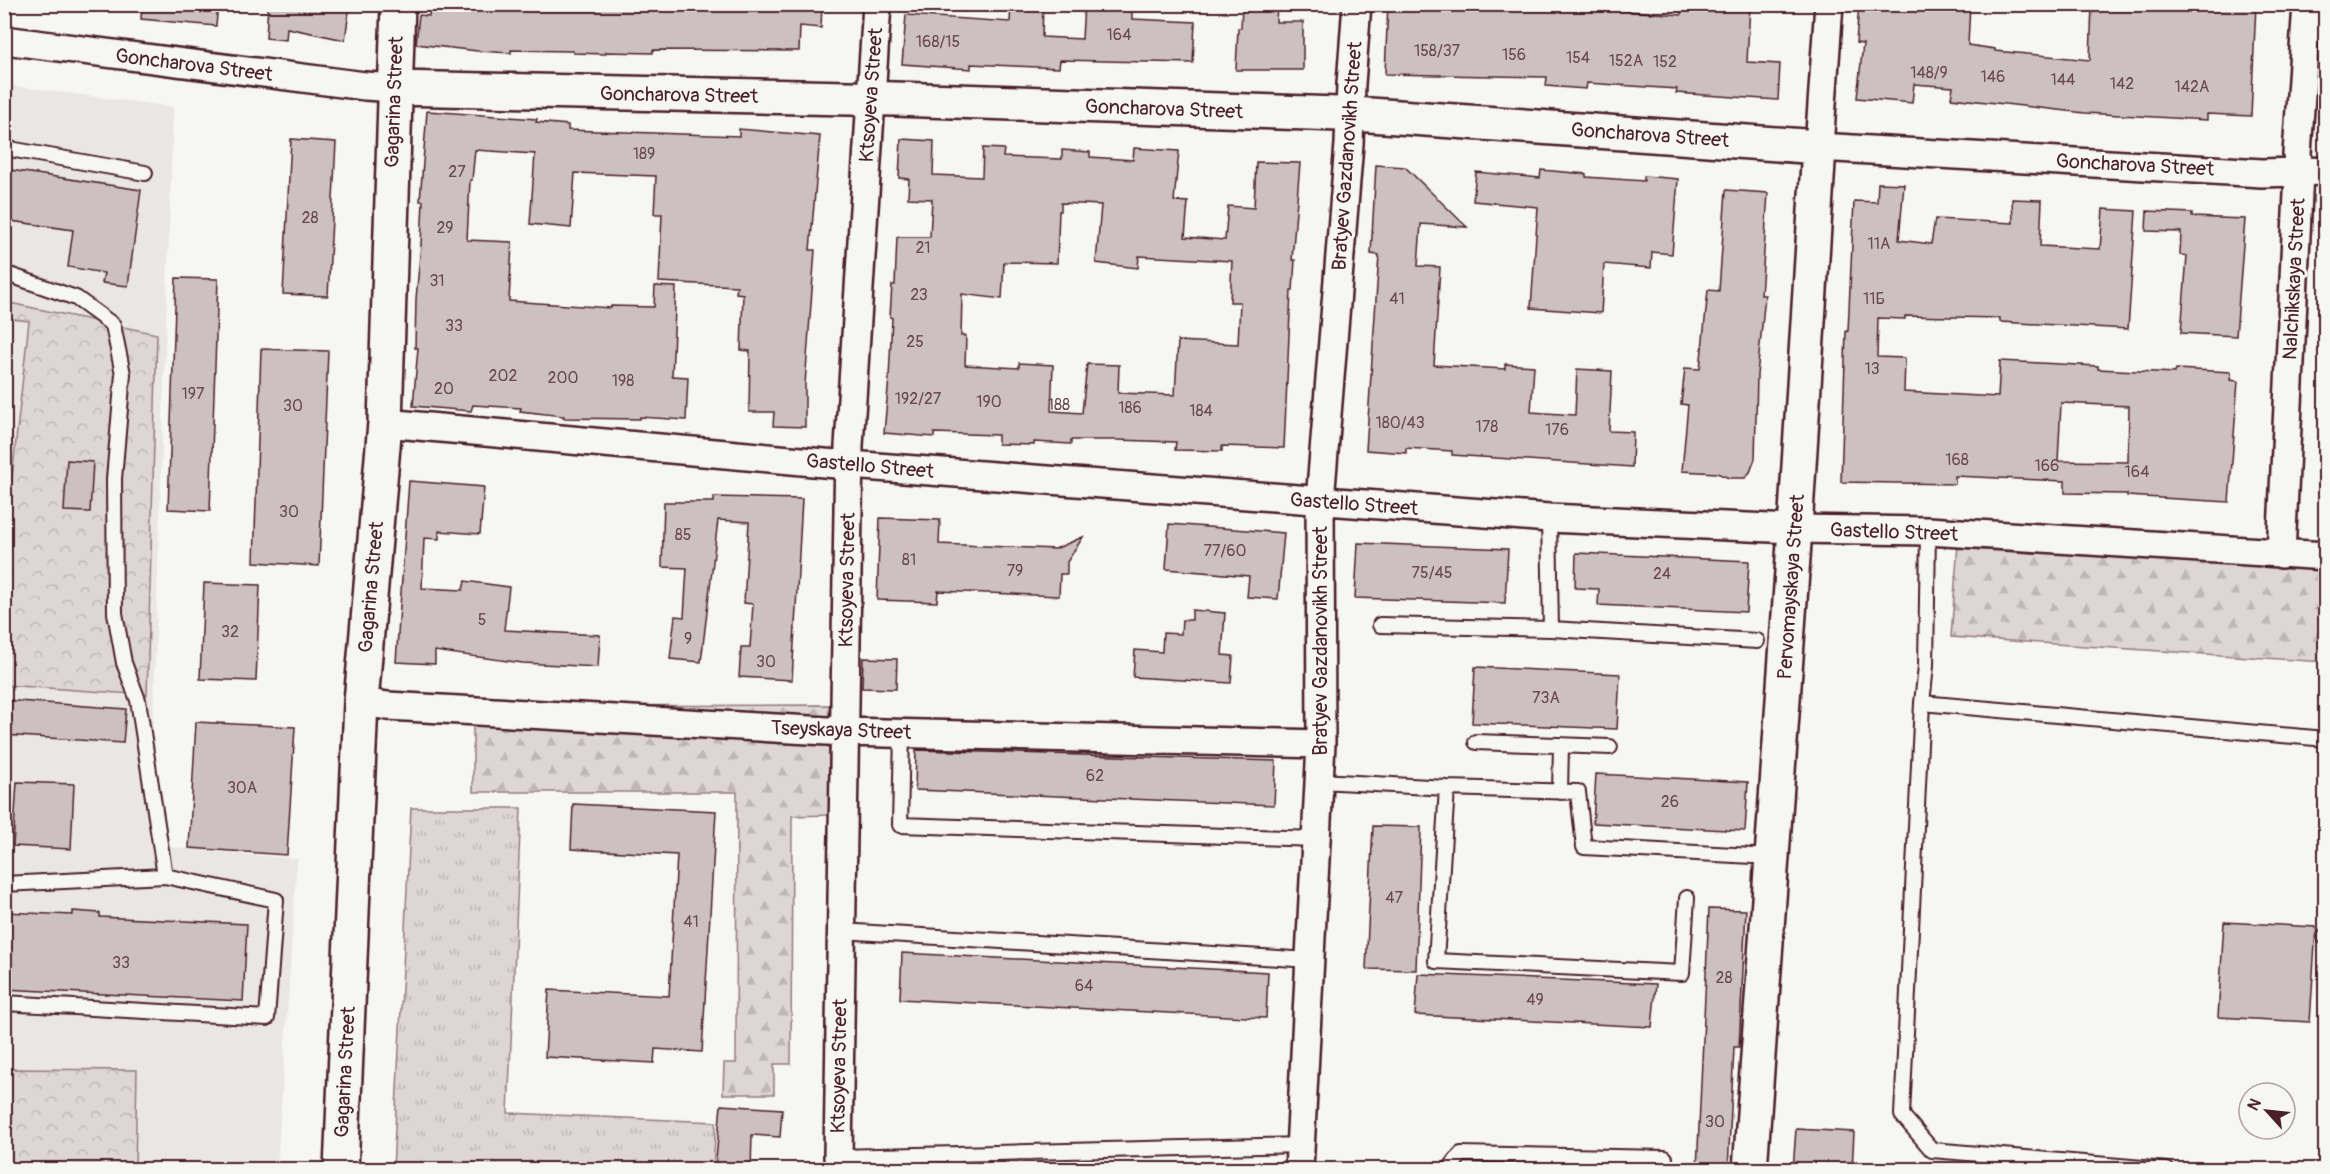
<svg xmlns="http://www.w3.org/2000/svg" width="2330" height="1174" viewBox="0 0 2330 1174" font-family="Pangolin,sans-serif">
	<defs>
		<pattern id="grass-tufts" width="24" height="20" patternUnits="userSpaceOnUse" patternTransform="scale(1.5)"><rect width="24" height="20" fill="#ddd6d5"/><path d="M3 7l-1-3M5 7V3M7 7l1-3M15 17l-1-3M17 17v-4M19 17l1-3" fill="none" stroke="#bfb7b7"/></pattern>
		<pattern id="forest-firs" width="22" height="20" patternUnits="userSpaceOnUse" patternTransform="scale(1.5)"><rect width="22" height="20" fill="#ddd6d5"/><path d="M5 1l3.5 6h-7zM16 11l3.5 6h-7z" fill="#bfb7b7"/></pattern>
		<pattern id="park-crowns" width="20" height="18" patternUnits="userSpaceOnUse" patternTransform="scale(1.5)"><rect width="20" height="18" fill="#ddd6d5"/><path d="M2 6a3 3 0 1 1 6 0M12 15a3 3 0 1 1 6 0" fill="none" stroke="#bfb7b7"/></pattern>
	</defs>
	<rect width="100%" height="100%" fill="#f6f6f2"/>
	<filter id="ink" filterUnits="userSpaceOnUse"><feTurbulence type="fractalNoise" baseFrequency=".0167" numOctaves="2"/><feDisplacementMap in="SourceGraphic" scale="12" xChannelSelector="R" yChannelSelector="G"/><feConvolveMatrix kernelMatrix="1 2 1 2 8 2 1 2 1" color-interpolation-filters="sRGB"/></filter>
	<g filter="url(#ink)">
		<path fill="#e9e6e3" d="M5 85 173 107 149 845 297 859 277 1169 5 1170Z"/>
		<path fill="url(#grass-tufts)" stroke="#947a80" stroke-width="1.5" d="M411 808H521L508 1113 716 1122 713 1169H393Z"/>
		<path fill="url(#forest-firs)" stroke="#947a80" stroke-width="1.5" d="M1959 531 2325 555V662L1951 637Z
			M829 705V815L792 816 791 1064H774V1094H723L724 1063H736L737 792H473V706Z"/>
		<path fill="url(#park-crowns)" stroke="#947a80" stroke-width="1.5" d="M5 302 157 334 147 695 5 685V542L29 321 5 318Z
			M5 1069 137 1070 135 1169H5Z"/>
		<path fill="#ccc1c0" stroke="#4a1f2b" stroke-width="1.5" fill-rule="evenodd" d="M142 4H218L216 26 141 19Z
			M268 4H350L345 40 287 28 286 40 266 38Z
			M430 4H822L821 28 800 26 799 51 653 50V53L606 52V54L573 53V51L511 50V53L478 51 416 44 419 15 429 16Z
			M1011 4H1043L1042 37 1082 39 1084 4 1132 5V19L1195 22 1193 63 1060 60 1059 68 971 64V69L902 64 906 15 1010 22Z
			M1242 4H1277L1276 22H1303V70H1236L1238 28H1241Z
			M1388 4H1615V10L1681 15V4H1750L1747 62 1780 64 1778 100 1676 93 1677 89 1587 83 1586 89 1546 86 1547 77 1385 74Z
			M1859 4H1970L1968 45 1995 49V51L2090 60 2092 4H2256L2251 116 2207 114V120L2085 113 1951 98 1953 87 1914 84 1912 103 1857 98 1863 44 1856 43Z
			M427 111 537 119 536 122 568 125V130L739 136V129L820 136 810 250H815L805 384V427L773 426 774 412H749L750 351 741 350 743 294 736 293 737 286 659 282 662 214H654L656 176 575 173 571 228 530 224 535 154 475 150 472 180H470L467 240 512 242 509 301 611 308V306L654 307 655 286 676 287 672 376 688 377 686 420 640 417V419L563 418 564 416 520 411 521 408 473 405 471 411 413 406 418 348H415L416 299 421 244 423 201H420Z
			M291 139 336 142 328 296 283 294Z
			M901 139 934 141 933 175 982 177 983 148 1004 149 1003 157 1062 159V150L1090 152V157L1133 160 1134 148 1179 151 1174 201 1188 202 1185 237 1225 240 1228 206 1254 208 1256 162 1300 163 1292 260H1295L1293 290H1291L1284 448 1222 446V451L1175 450 1176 442 1117 440H1071V444L1034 442V445L998 444V435L934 433V437L884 433 889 378 892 318 890 317 892 285H895L897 237H930L932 199 908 198 909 179 899 178ZM1061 203 1101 205 1096 263 1138 268 1139 256 1232 261 1230 302H1240L1238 344 1178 341 1175 395 1118 393 1119 365 1087 364 1082 413 1051 411 1053 365 1019 363V368L965 365 966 336H961L962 294 1002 299 1004 262 1057 263 1059 211H1061Z
			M1376 165 1405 167 1467 227 1421 224 1418 266 1440 267 1434 365 1505 369V364L1534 366 1531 412 1575 415 1577 369 1612 371 1609 431 1633 432 1632 467 1452 455V451L1406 448V453L1366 450 1379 255 1371 254Z
			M4 169 141 190 128 286 102 283 104 273 68 267 73 230 4 220Z
			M1541 170 1586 174V177L1644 181V176L1678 179 1672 254 1652 252 1651 268 1604 264 1601 313 1531 308 1538 207 1473 201 1476 172 1540 178Z
			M1878 183 1904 184 1899 240 1931 244 1935 219 2013 223 2012 199 2042 200 2040 246 2100 249 2103 209 2136 211 2128 329 2000 322V318L1905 316V319L1878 318 1877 357 1905 358 1904 392 1998 397 2000 361 2098 366V369L2175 373 2176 369 2231 372 2230 380 2238 381 2229 502 2127 496V494L2065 493V481L1955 476V484L1841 482 1846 331H1848L1854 201 1877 202ZM2061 403 2129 406 2128 462 2058 461Z
			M1726 190 1768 193 1761 295H1765L1757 375 1755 459 1750 472 1745 478H1729L1717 473 1682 471 1688 405 1681 404 1685 368 1700 369 1708 290 1719 291Z
			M2147 211 2192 213V217L2245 219 2236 336 2181 333 2187 256 2180 255 2181 232 2146 231Z
			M176 278 218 279 210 511 168 509Z
			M261 349 328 351 319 566 254 562Z
			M67 460 93 462 90 512 64 511Z
			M409 481 484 487 480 534 439 531V539L424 538 422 588 463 590 465 581 509 587 504 630 600 635 598 667 523 663 435 651V664L396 662Z
			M714 497 802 499 792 680 739 677 741 647H750L753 604 744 603 749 522 718 520 701 662 670 659 675 616 684 617 687 568 662 567 664 502H714Z
			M880 518 940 520 939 544 1055 549 1083 537 1067 562V574H1060L1059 596 938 591 937 602 877 600Z
			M1169 524 1284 533 1278 599 1247 597 1249 576 1166 569Z
			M1358 543 1508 549 1505 603 1355 598Z
			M1576 553 1749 561 1746 612 1598 605 1599 589 1575 588Z
			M204 583 260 585 256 681 200 679Z
			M1192 610 1225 613 1222 655 1233 656 1231 683 1133 677 1135 650 1162 652 1163 633 1181 634 1182 620H1192Z
			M863 658 897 659 896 689 862 688Z
			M1475 667 1620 674 1617 729 1472 723Z
			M4 700 126 709 123 743 4 735Z
			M196 722 295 727 287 855 189 848Z
			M916 750 1276 761 1274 805 915 790Z
			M1596 774 1748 782 1745 831 1593 823Z
			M17 782 74 784 71 849 13 846Z
			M573 804 716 811 702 1052 655 1049 654 1063 545 1057 549 990 669 996 677 855 571 849Z
			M1373 826 1421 827 1416 970 1366 969Z
			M1709 909 1746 910 1739 1047H1734L1728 1170H1697Z
			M73 911 100 913V917L247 924 243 1001 4 989V912L73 915Z
			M2224 922 2316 927 2310 1022 2218 1017Z
			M902 953 1268 972 1266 1018 900 999Z
			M1418 974 1656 984 1652 1027 1415 1015Z
			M721 1105 782 1109 780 1137 752 1135 751 1170H715Z
			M1796 1129 1854 1132 1852 1170H1793Z"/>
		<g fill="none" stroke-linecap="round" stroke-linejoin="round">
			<g stroke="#4a1f2b" stroke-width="18">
				<path id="lane" d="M4 148 145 173
					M4 273 76 298 113 325 123 374 114 479 115 613 124 663 138 700 165 876
					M1549 518 1551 629 1757 641
					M1928 531 1926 666 1922 703 1902 1115 1932 1150 2167 1170
					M1380 625 1551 629
					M1922 703 2326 739
					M902 732 900 825 1317 839
					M1476 742 1610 747
					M1320 781 1447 788 1436 961 1682 973 1687 898
					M1447 788 1578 792 1584 847 1772 857
					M1560 792 1561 745
					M4 884 165 876 276 900 267 1018 4 1003
					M841 931 1310 960
					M2325 937H2326
					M838 1157 1300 1145
					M955 1170 956 1154
					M1449 1170 1461 1154 1665 1158"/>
			</g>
			<g stroke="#4a1f2b" stroke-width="32">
				<path id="street" d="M1829 4 1819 147 2262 173 2326 171
					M4 40 365 86 396 88
					M385 423 824 463 1549 518 1795 529 1928 531 2326 556
					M2281 554 2299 172 2297 154 2307 4
					M361 702 388 706 845 732 1321 744
					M838 1157 849 446 877 4
					M1299 1170 1321 744 1320 501 1349 144 1351 84 1357 4"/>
			</g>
			<g stroke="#4a1f2b" stroke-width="38">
				<path id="secondary" d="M396 88 895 99 1370 115 1819 147 1795 529 1750 1170
					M341 1170 361 702 385 423 398 4"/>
			</g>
			<use href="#lane" stroke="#f6f6f2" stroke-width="14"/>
			<use href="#street" stroke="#f6f6f2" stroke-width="27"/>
			<use href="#secondary" stroke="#f6f6f2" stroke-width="33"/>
		</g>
	</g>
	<g text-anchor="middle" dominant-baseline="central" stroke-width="6" stroke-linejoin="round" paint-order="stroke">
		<g font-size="16" fill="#6a4850">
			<text x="1119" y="35">164</text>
			<text x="938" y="42">168/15</text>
			<text x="1437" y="51">158/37</text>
			<text x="1514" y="55">156</text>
			<text x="1578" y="58">154</text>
			<text x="1626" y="61">152А</text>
			<text x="1665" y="62">152</text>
			<text x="1929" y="73">148/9</text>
			<text x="1993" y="77">146</text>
			<text x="2063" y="80">144</text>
			<text x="2122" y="84">142</text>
			<text x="2192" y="87">142А</text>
			<text x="644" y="154">189</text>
			<text x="457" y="172">27</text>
			<text x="310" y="218">28</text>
			<text x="445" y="228">29</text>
			<text x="1879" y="244">11А</text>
			<text x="923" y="248">21</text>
			<text x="437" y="281">31</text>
			<text x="919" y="295">23</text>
			<text x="1397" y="299">41</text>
			<text x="1874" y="299">11Б</text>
			<text x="454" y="326">33</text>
			<text x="915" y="342">25</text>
			<text x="1872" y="369">13</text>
			<text x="503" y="376">202</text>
			<text x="563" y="378">200</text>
			<text x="623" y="381">198</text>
			<text x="444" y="389">20</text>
			<text x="193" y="394">197</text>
			<text x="918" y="399">192/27</text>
			<text x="989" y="402">190</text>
			<text x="1059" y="405">188</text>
			<text x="293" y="406">30</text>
			<text x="1130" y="408">186</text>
			<text x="1201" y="411">184</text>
			<text x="1400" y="423">180/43</text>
			<text x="1487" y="427">178</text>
			<text x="1557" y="430">176</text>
			<text x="1957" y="460">168</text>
			<text x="2047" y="466">166</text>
			<text x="2137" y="472">164</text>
			<text x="289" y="512">30</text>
			<text x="683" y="535">85</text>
			<text x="1225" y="551">77/60</text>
			<text x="909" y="560">81</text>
			<text x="1015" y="571">79</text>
			<text x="1432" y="573">75/45</text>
			<text x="1662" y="574">24</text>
			<text x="482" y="620">5</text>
			<text x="230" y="632">32</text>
			<text x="688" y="639">9</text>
			<text x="766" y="662">30</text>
			<text x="1546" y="698">73А</text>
			<text x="1095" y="776">62</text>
			<text x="242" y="788">30А</text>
			<text x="1670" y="802">26</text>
			<text x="1394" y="898">47</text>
			<text x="691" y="922">41</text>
			<text x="121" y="963">33</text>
			<text x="1724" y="978">28</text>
			<text x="1084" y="986">64</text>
			<text x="1535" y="1000">49</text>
			<text x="1715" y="1122">30</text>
		</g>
		<g font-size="20" fill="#4a1f2b" stroke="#f6f6f2">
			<text transform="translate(194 65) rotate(7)">Goncharova Street</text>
			<text transform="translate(679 95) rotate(1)">Goncharova Street</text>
			<text transform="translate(871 95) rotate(-86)">Ktsoyeva Street</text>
			<text transform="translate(394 102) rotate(-88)">Gagarina Street</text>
			<text transform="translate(1164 109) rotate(2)">Goncharova Street</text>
			<text transform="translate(1650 135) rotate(4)">Goncharova Street</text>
			<text transform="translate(1347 156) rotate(-86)">Bratyev Gazdanovikh Street</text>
			<text transform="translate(2135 165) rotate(3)">Goncharova Street</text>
			<text transform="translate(2294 279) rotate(-87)">Nalchikskaya Street</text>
			<text transform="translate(870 466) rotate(5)">Gastello Street</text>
			<text transform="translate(1354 504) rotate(4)">Gastello Street</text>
			<text transform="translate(1894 532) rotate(2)">Gastello Street</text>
			<text transform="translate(847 580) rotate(-89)">Ktsoyeva Street</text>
			<text transform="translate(371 587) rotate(-85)">Gagarina Street</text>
			<text transform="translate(1791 587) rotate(-86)">Pervomayskaya Street</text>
			<text transform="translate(1320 641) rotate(-90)">Bratyev Gazdanovikh Street</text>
			<text transform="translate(841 730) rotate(2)">Tseyskaya Street</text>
			<text transform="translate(839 1066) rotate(-89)">Ktsoyeva Street</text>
			<text transform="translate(345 1072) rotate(-87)">Gagarina Street</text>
		</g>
	</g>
	<rect width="2330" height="1174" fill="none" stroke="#f6f6f2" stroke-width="24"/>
	<rect x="12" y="12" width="2306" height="1150" fill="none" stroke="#4a1f2b" stroke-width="2" filter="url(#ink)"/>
	<g transform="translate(2267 1111) rotate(297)"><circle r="28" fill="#f6f6f2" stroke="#b1a0a2" stroke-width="1.5"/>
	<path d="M0-4.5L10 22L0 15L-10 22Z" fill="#4a1f2b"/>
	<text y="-9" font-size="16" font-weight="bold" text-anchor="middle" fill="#4a1f2b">N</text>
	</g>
</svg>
